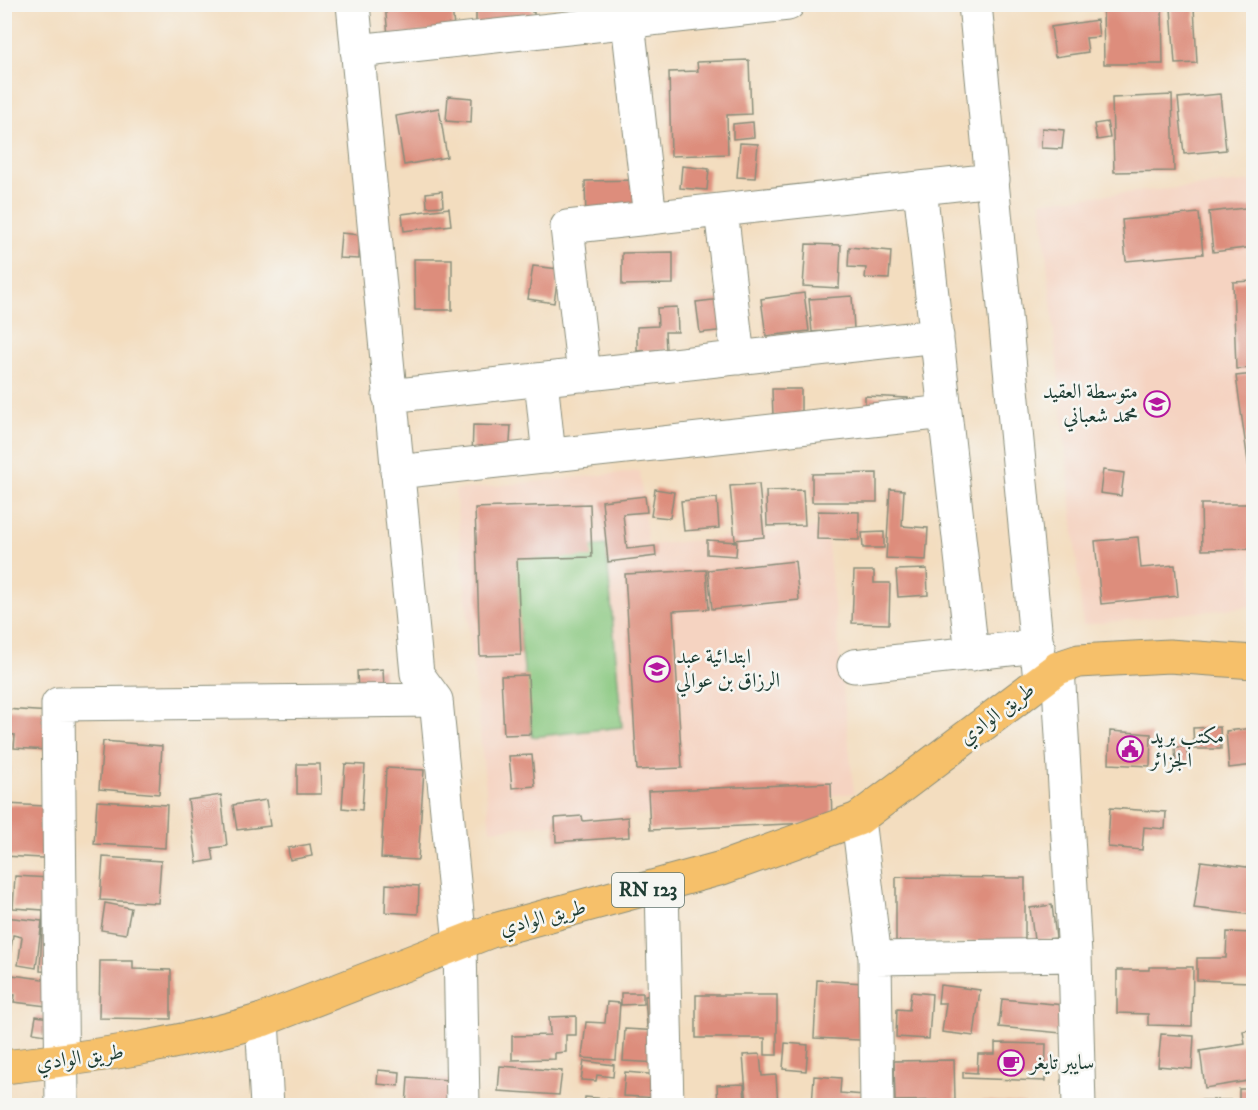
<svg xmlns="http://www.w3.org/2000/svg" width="1258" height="1110" viewBox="0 0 1258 1110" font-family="'IM FELL DW Pica',Amiri,serif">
	<rect width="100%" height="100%" fill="#f6f6f2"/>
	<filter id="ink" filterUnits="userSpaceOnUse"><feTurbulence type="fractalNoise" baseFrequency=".0167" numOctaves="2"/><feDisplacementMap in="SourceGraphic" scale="12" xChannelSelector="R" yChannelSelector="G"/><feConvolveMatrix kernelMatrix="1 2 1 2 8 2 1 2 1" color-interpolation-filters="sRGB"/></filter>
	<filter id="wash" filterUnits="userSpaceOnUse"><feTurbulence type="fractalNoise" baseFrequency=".008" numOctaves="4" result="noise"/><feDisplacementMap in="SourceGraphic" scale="24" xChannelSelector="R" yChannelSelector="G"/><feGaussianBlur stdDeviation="1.35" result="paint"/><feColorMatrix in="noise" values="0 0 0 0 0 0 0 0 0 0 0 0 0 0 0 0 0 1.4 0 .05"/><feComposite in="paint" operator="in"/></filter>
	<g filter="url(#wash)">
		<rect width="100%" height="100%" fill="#f3ddbf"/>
		<path fill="#f5d3c1" d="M1253 181V606L1083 625 1041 201Z
			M640 471 648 545 826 527 854 793 490 830 455 490Z"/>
		<path fill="#88c77f" stroke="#54825a" stroke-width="1.5" d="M606 545 622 727 532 737 511 556Z"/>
		<g id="blocks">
			<path fill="#dd8d7c" d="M385 4H452L454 29 388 36Z
				M476 4H532V12H534V42H476Z
				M577 4H621L577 19Z
				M1103 4H1162L1163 64H1104Z
				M1194 7 1197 63 1175 64 1171 8Z
				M1097 20 1099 37 1086 38 1088 52 1055 57 1051 27Z
				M749 60 751 114 727 115 728 154 671 156 669 72 698 71 697 62Z
				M1220 94 1226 150 1184 154 1178 98Z
				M1172 95 1174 171 1114 172 1112 98Z
				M448 96 472 98 471 123 446 121Z
				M439 108 447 157 404 165 396 116Z
				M753 122 754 137 733 139V124Z
				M1107 122 1110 138 1097 140 1094 124Z
				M1042 128 1064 130 1062 149 1041 148Z
				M740 143 758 144 755 178 737 177Z
				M682 166 709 169 707 190 680 188Z
				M638 180 639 217 586 218 585 181Z
				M442 191 443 206 427 207 426 193Z
				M1254 207V247L1213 252 1209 212Z
				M449 208 451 225 404 231 402 214Z
				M1199 213 1203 254 1126 261 1122 220Z
				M341 233 360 235 359 259 339 258Z
				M806 244 841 245 839 288 803 286Z
				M849 247 891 251 889 279 865 278 866 268 848 267Z
				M673 252V284L622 285V253Z
				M414 259H452V310H415Z
				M533 266 559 269 554 303 528 299Z
				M1254 281V368L1236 369 1233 282Z
				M804 293 809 331 766 336 761 299Z
				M852 296 854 329 812 332 809 299Z
				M721 299 725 330 700 333 696 302Z
				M677 307 678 332H665L666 350 637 351V327L658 326 657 308Z
				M1254 374V476H1250L1236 376Z
				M772 389H801V416H773Z
				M865 396 908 398 907 421 865 419Z
				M473 425 511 426 509 459 472 458Z
				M1103 470 1124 473 1121 496 1100 493Z
				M877 473V502H812V474Z
				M759 484 764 537 735 540 730 486Z
				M655 489 674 492 670 518 651 516Z
				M890 489 904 490 902 526 928 528 926 560 886 558Z
				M803 490 805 525 767 526 766 491Z
				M645 496 647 512 623 514 627 549 655 546 656 556 608 562 602 501Z
				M717 498 719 528 684 531 681 501Z
				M590 504 592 557 517 559 521 655 480 656 475 508Z
				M1201 504H1254V549L1202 550Z
				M818 511 859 512V540L817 539Z
				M884 532V548H863L862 533Z
				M1138 537 1141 568 1175 565 1178 596 1101 604 1095 541Z
				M707 540 737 542 736 556 707 554Z
				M795 561 799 600 712 609 708 570Z
				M927 569 928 595 898 597 896 570Z
				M706 570 709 609 673 611 682 768 637 770 625 574Z
				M854 571H874V583H890L889 624 852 623Z
				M383 669 385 707 359 709 357 671Z
				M528 675 531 734 504 735 501 676Z
				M4 709 67 713 65 751 14 748 15 735 4 734Z
				M1220 727 1221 749H1194L1193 728Z
				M1254 728V765L1229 768 1226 731Z
				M1110 731 1151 734 1150 766 1109 764Z
				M4 739 11 740 10 754H4Z
				M103 741 162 746 159 794 99 789Z
				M1175 747H1187L1188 766H1176Z
				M532 755 535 786 512 788 509 756Z
				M297 764H320L321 794H297Z
				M345 764 365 765 362 810 342 808Z
				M4 766 11 768 5 786H4Z
				M386 768 424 770 418 860 381 858Z
				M831 783 832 822 650 830 648 791Z
				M221 795 227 846 212 848 214 860 197 863 188 800Z
				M266 800 270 826 237 830 233 805Z
				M97 801 167 805 165 848 94 844Z
				M6 804 44 806 61 859 4 856Z
				M1110 808 1166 812 1165 829 1144 827 1142 850 1108 847Z
				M582 816 583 821 628 817 629 837 556 842 555 818Z
				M310 844 312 856 290 860 288 848Z
				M103 857 161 861 158 903 100 900Z
				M1201 861 1254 868V915L1194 908Z
				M15 876 68 879 63 972 40 971 43 910 13 908Z
				M896 877 1025 878V942L896 941Z
				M386 884 419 886 418 914 385 912Z
				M105 903 131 908 126 934 101 930Z
				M1052 905 1056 938 1034 940 1030 908Z
				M4 917 42 921 36 968 18 965 22 937 13 935 9 962 4 961Z
				M1227 932 1254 933V1016H1249L1250 982 1197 980V958H1226Z
				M100 961H133V969L171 970V1019L99 1018Z
				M1149 967H1193L1192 1026 1148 1025V1014L1117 1013V970H1149Z
				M4 974 66 982 63 1008 14 1002 15 995 4 994Z
				M817 980 863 983 860 1040 814 1038Z
				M940 985 980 990 974 1036 942 1032 946 1003H938Z
				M911 992 932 994 929 1039 896 1037 897 1009 909 1010Z
				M621 993H643V1004L621 1005Z
				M658 995 660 1027H647L645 996Z
				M696 995H777V1055H765V1038H696Z
				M1002 999 1064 1005 1061 1033 999 1027Z
				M607 1002 620 1003 616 1060 582 1058 586 1022 605 1023Z
				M36 1016 62 1020 59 1037 33 1033Z
				M576 1016V1035H566V1052L555 1053V1059L512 1060V1036L550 1035 549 1017Z
				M625 1029 661 1031 659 1063 623 1061Z
				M1254 1029V1080L1205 1088 1200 1051 1245 1044 1243 1031Z
				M1161 1034 1194 1036 1192 1069 1158 1066Z
				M785 1043 808 1045 806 1071 783 1069Z
				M995 1043 1046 1044 1045 1081 963 1078V1072L977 1073 978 1054H995Z
				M760 1054 762 1076 776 1075 778 1106H747L743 1055Z
				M954 1060 955 1100 895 1101 894 1061Z
				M584 1061 614 1065 613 1077 597 1075 596 1081 581 1080Z
				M500 1066 562 1071 559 1095 498 1091Z
				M378 1070 400 1072 399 1086 377 1084Z
				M625 1072 660 1075 659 1098 623 1096Z
				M814 1076 841 1078 840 1093 864 1095 863 1106H812Z
				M408 1077 462 1081 461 1106H406Z
				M744 1084 745 1106H718L717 1085Z
				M1239 1089H1254V1106H1199V1100H1239Z
				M585 1097 618 1100 617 1106H584Z
				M982 1101 1024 1104V1106H982Z"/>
		</g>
	</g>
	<g filter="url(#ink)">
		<use href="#blocks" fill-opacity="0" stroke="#898d7a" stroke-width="1.5"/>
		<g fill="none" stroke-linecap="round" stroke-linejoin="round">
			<g stroke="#898d7a" stroke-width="35">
				<path id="minor" d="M353 4 417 674 436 700 460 943 463 1106
					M626 4 650 218
					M975 4 1040 681
					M357 51 788 4
					M721 210 738 358
					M584 375 567 227 920 188
					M541 380 549 456
					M389 396 937 336
					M397 472 945 412
					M972 654 920 188 993 180
					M854 666 1038 646
					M1058 668 1075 955 1079 1106
					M858 819 875 958 877 1106
					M662 886 667 1106
					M875 958 1075 955
					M262 1020 267 1106
					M62 1106 58 704 436 700"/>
			</g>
			<g stroke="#898d7a" stroke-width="35">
				<path id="major" d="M4 1067C92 1057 178 1045 262 1020L491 931 722 868 858 819 1058 668 1079 661 1169 656 1254 662"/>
			</g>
			<use href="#minor" stroke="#fff" stroke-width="33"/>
			<use href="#major" stroke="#f6c06b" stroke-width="33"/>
		</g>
	</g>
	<defs>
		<g id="school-ring" transform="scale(1.35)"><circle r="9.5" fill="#f6f6f2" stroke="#b5179e" stroke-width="1.5"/><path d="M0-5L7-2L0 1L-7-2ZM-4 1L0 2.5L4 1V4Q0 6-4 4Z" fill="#b5179e"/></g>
		<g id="civic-ring" transform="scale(1.35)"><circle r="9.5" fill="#f6f6f2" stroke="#b5179e" stroke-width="1.5"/><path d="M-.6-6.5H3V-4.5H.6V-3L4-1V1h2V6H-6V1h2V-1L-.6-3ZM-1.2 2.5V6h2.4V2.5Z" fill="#b5179e"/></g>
		<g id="cafe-ring" transform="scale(1.35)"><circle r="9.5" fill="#f6f6f2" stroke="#b5179e" stroke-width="1.5"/><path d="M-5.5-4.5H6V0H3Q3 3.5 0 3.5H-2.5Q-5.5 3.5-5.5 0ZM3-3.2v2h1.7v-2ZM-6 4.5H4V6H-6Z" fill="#b5179e"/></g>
	</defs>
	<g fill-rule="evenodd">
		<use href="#school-ring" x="1157" y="404"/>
		<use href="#school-ring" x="657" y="669"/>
		<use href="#civic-ring" x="1130" y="749"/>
		<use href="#cafe-ring" x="1011" y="1063"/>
	</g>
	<g text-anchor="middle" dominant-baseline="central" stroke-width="5" stroke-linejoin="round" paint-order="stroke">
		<rect fill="#f6f6f2" stroke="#60746d" stroke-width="1.5" x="612" y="873" width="72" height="34" rx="4.5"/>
		<g font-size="20" font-weight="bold" fill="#1f3d34">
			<text x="648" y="890">RN 123</text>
		</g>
		<g font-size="21" fill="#1f3d34" stroke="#f6f6f2" text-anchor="start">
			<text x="1138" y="392" text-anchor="end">متوسطة العقيد<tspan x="1138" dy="24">محمد شعباني</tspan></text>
			<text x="676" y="657">ابتدائية عبد<tspan x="676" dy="24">الرزاق بن عوالي</tspan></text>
			<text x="1150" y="737">مكتب بريد<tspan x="1150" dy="24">الجزائر</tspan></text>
			<text x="1030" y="1063">سايبر تايغر</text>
		</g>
		<g font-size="21" fill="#1f3d34" stroke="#f6f6f2">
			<text transform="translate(997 714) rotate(-37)">طريق الوادي</text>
			<text transform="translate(543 918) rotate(-15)">طريق الوادي</text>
			<text transform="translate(80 1058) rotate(-8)">طريق الوادي</text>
		</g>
	</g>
	<rect width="1258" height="1110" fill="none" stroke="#f6f6f2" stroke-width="24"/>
</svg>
